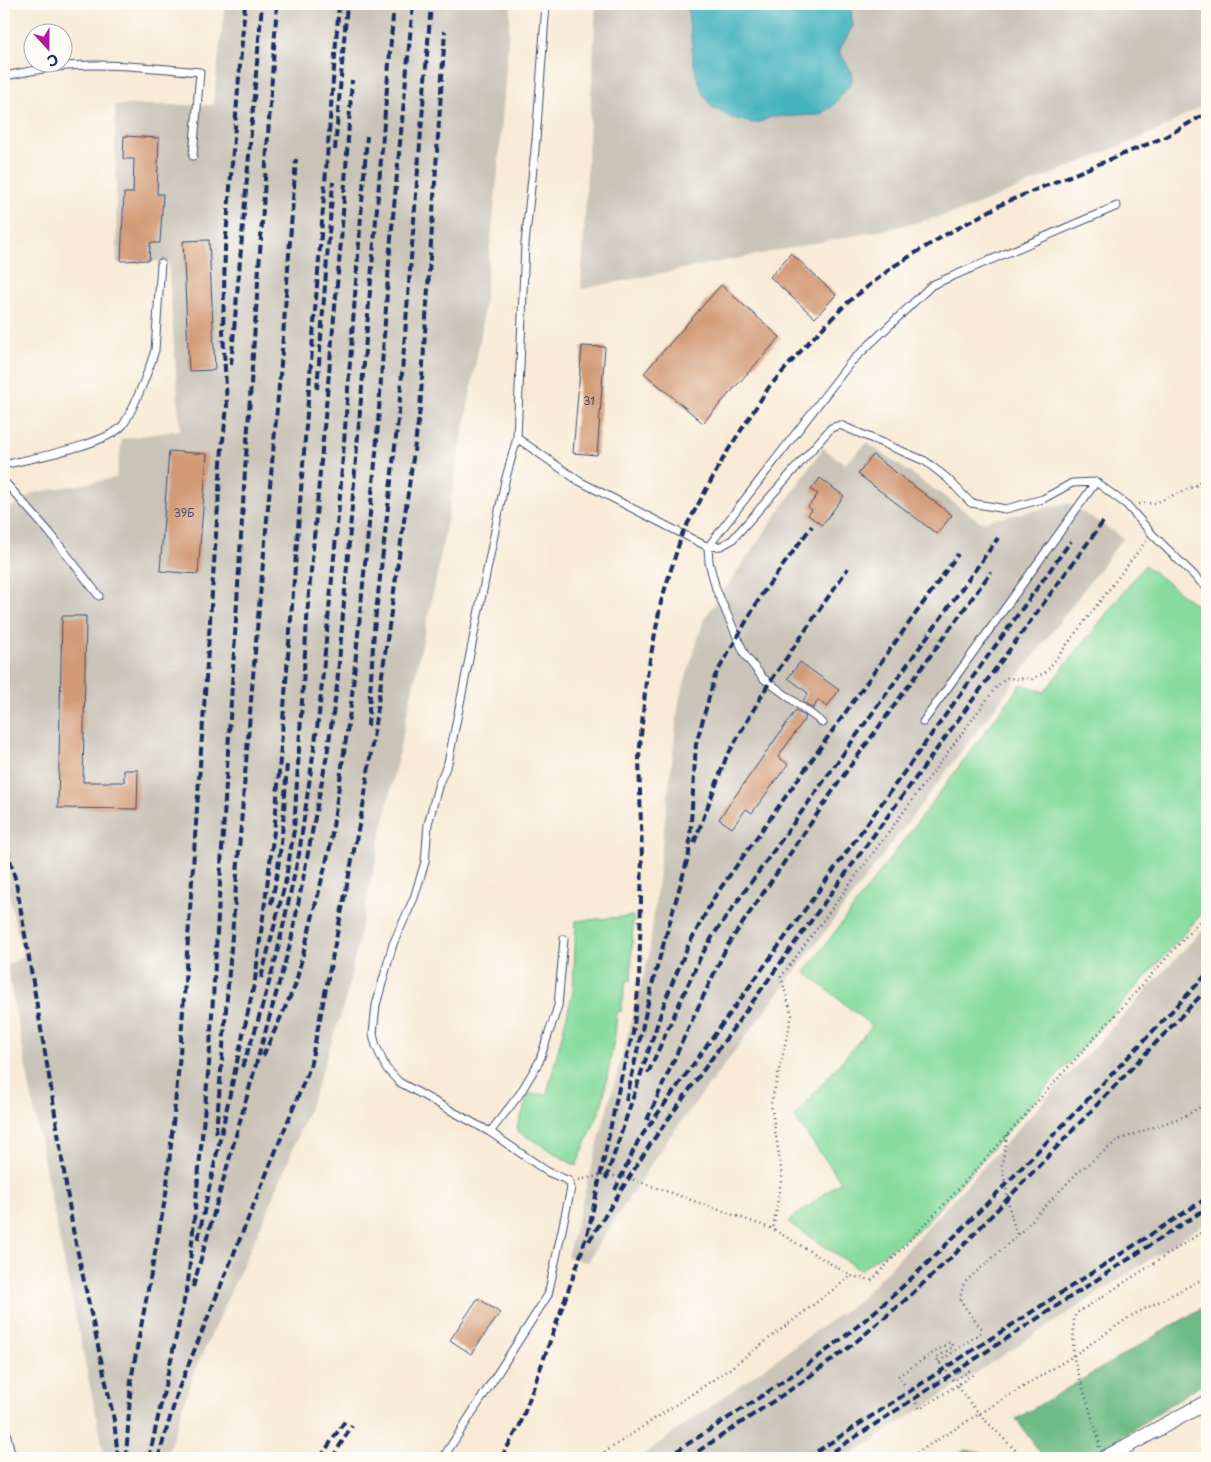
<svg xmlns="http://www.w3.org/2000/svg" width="1211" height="1462" viewBox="0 0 1211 1462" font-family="'Playpen Sans',sans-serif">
	<rect width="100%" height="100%" fill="#fdfcf7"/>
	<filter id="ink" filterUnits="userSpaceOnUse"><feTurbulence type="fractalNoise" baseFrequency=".02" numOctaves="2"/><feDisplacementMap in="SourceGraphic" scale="10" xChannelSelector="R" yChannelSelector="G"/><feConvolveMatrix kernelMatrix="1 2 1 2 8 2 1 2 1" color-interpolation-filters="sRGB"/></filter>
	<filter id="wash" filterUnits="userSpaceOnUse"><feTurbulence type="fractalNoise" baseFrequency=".0096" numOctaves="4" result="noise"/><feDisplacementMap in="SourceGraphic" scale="20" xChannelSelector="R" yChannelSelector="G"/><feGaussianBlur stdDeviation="1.12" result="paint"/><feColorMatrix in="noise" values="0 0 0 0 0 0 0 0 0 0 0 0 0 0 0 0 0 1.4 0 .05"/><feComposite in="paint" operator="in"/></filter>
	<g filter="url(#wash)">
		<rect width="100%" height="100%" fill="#f8ead6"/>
		<path fill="#c9c3b8" d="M225 4H511L498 172 481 335 437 575 345 1002 311 1103 272 1201 195 1370 166 1458H105L51 1199 7 966 23 956 4 874V512L33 493 116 478 122 439 180 430 168 261 117 263 115 105H213Z
			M596 4H1207V103L1159 130 965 210 898 227 581 289Z
			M867 443 981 522 1069 503 1123 538 665 1143 587 1262 567 1257 649 956 679 701 704 619 823 448 845 464Z
			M1207 925V1222L846 1458H638L861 1299Z"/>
		<path fill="#87db9e" stroke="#51857e" d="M1145 565 1207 614V908L922 1227 860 1270 788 1222 841 1181 794 1117 872 1026 805 972 1021 684 1044 692Z
			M633 916 631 980 626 981 621 1011 617 1012 615 1035 602 1105 576 1166 516 1130 529 1094H547L573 992 576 921Z"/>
		<path fill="#6dbb85" stroke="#447572" d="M1207 1305V1380L1090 1458H1044L1016 1419Z
			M965 1450 992 1455 995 1458H951Z"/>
		<path fill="#44b3be" stroke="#30718e" d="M687 4H850L853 26 839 51 852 72V81L833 106 819 115 771 117 760 122 753 123 732 118 712 107 703 94 694 66Z"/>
		<g id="blocks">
			<path fill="#d39a76" d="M124 136 159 138 157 194H163L160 243H150L149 260 121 261 124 193H133L134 159H123Z
				M209 240 215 370 189 371 183 241Z
				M791 253 836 295 815 318 770 277Z
				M721 285 780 337 703 423 644 373Z
				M582 346 605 347 597 455 573 453Z
				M169 451 207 454 198 574 160 571Z
				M873 455 952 515 937 534 858 474Z
				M820 478 844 496 822 525 808 515 812 510 808 507 818 494 811 490Z
				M62 616H86L83 782H124V770H138L137 809 58 808Z
				M800 662 839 690 827 707 818 700 813 709 803 701 808 693 788 678Z
				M796 710 806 717 778 757 788 764 752 813 746 809 732 828 719 819Z
				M478 1298 500 1313 471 1354 450 1340Z"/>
		</g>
	</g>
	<g filter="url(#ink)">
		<use href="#blocks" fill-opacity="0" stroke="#3c4b70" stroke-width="1"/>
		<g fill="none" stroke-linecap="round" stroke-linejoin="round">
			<g stroke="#3c4b70" stroke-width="9">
				<path id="service" d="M4 76C21 73 39 69 57 67 104 62 152 68 200 72L193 156
					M517 438 579 481 708 547 721 546 732 540 831 428 840 425 925 461 947 478 971 503 1006 509 1043 499 1072 483 1096 482 1127 505 1152 534 1207 588
					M4 465C32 458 106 445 123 425 133 411 150 367 155 350L161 263
					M4 481 50 533 99 596
					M923 722 1096 482
					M823 723 763 678 745 655 716 589 709 562 708 547 850 363 932 285 1117 206
					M490 1132 519 1095 539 1062 558 1006 564 939
					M4 1423 12 1458
					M443 1458 548 1295 571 1188 569 1181 548 1172 490 1132 399 1082 386 1068 376 1046 373 1034 376 1005 393 944 414 898 425 862 428 824 439 783 448 763 505 481 517 438 525 244 536 140 546 4"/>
			</g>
			<g stroke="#3c4b70" stroke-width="16">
				<path id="minor" d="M1105 1458 1207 1402"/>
			</g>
			<path stroke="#3c4b70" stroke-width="2.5" stroke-dasharray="1 4" stroke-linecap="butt" d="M1139 504 1155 503 1197 485 1207 472
				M1146 541 1046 672 1032 679 1007 678 997 686 781 977 792 1015 771 1104 782 1175 773 1229 851 1276 872 1280 953 1195 1207 913
				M1007 1135 1002 1165 1010 1211 1017 1236
				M579 1180C596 1176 612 1174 629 1178L773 1229
				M939 1362 980 1333 981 1328 964 1306 960 1298 964 1283 1017 1236 1077 1173 1118 1140 1185 1116 1207 1103
				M904 1384 898 1376 950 1342 953 1347 936 1358 954 1381 969 1371 972 1375 957 1385 979 1414 1023 1458
				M916 1403 920 1409 957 1385
				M1099 1447 1098 1437 1073 1356 1074 1317 1077 1313 1207 1229
				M596 1458 728 1370 851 1276
				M908 1458 1073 1356 1131 1316 1207 1277"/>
			<use href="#service" stroke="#fff" stroke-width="7"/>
			<use href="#minor" stroke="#fff" stroke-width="14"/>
			<path stroke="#1b2f5e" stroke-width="4" stroke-dasharray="8 4" stroke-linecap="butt" d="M335 150 347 4
				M231 365 262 4
				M317 389 333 182
				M368 726 374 630 399 411 431 4
				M4 837 16 882 51 1088 73 1230 114 1420 118 1458
				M694 843 726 758 766 688 848 568
				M271 904C282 858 284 810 287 763
				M261 978 285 884 294 830 308 604 341 241 352 80
				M263 1056 295 986 330 847 351 705 376 453 390 249 413 4
				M242 1067 255 1031 276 958 299 854 319 714 340 495 367 136
				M648 1073 700 958 714 934 998 538
				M626 1101 652 985 689 854 696 744 715 676 762 594 812 526
				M647 1120 686 1033 727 946 841 779 991 572
				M216 1133 255 652 281 364 296 159
				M606 1179 666 998 688 946 715 896 958 554
				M615 1190 638 1141 1071 541
				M198 1239 255 980 275 823 339 4
				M589 1241 651 1143 789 951 1103 522
				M193 1287 291 941 327 755 337 686 394 4
				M126 1458 131 1380 166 1194 180 1054 222 448 227 407 223 331 225 249 245 4
				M149 1458 188 1283 209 1064 245 471 277 4
				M158 1458 179 1388 310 1067 364 801 420 409 445 31
				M320 1458 345 1421
				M332 1458 352 1426
				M501 1458 520 1425 578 1263 590 1224 621 1078 633 1033 639 983 642 858 639 758 646 681 661 602 682 534 725 455 769 387 808 343 847 303 894 266 945 235 1006 202 1165 137 1207 113
				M666 1458C726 1419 788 1381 844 1337 901 1292 952 1239 1003 1187 1072 1116 1140 1045 1207 974
				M688 1458 802 1382 852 1345 902 1303 955 1254 1207 989
				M807 1458 1207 1198
				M823 1458 1207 1208"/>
		</g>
	</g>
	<g text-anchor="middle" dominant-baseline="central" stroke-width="4" stroke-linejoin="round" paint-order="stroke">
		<g font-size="11" fill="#494a64">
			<text x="589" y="400">31</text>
			<text x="184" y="512">39Б</text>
		</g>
	</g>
	<rect width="1211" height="1462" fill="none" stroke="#fdfcf7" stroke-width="20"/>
	<g transform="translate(48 48) rotate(159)"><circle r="24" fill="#fdfcf7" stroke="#a3aaba"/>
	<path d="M0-4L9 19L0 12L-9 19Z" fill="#b5179e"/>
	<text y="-8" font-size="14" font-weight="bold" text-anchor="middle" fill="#1b2f5e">С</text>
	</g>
</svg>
